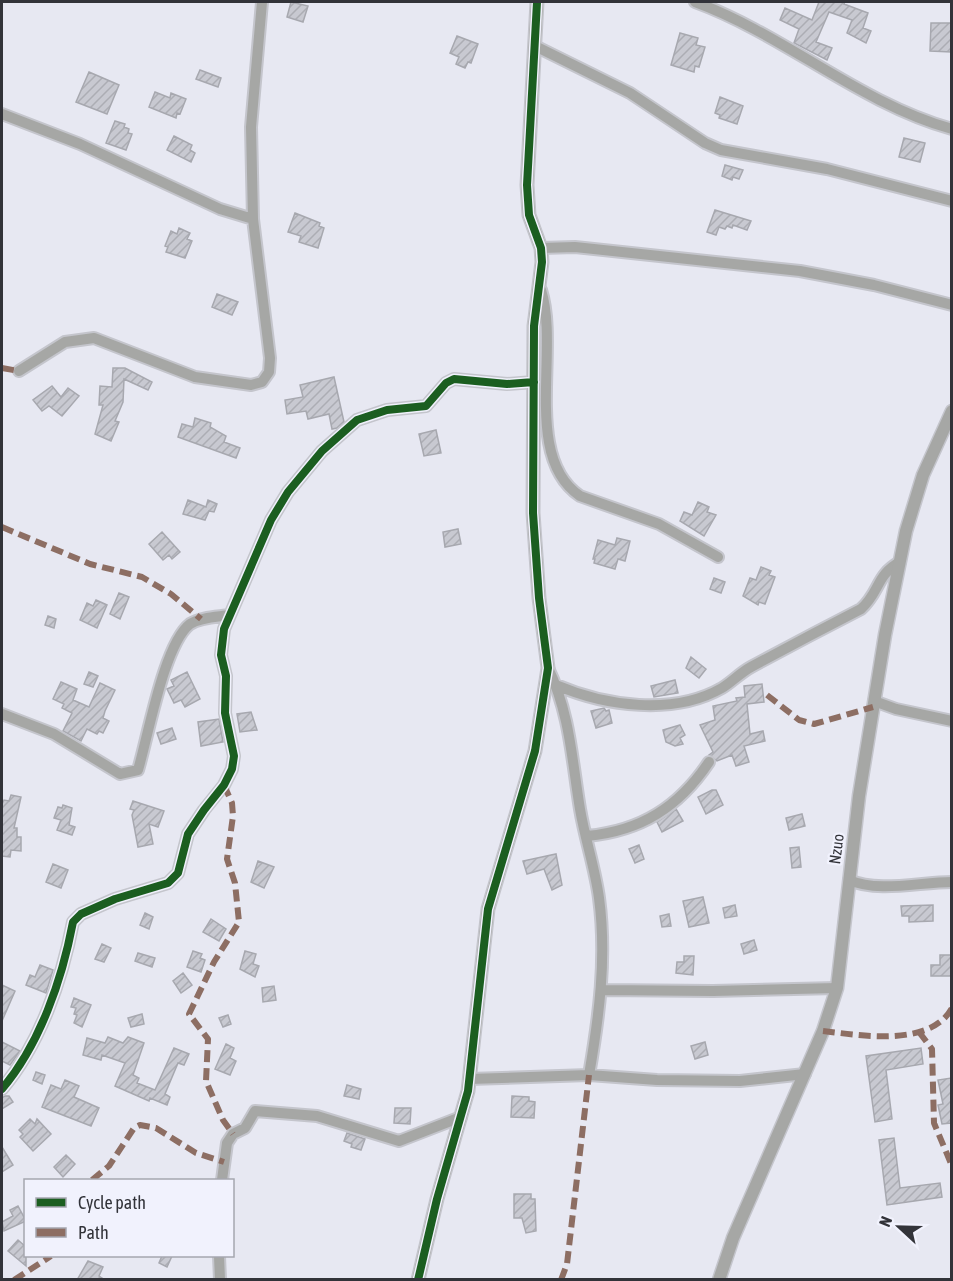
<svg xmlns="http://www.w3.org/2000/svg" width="953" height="1281" viewBox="0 0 953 1281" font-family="'Asap Condensed',sans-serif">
	<defs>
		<pattern id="building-hatch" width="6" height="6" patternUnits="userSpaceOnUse" patternTransform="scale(1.5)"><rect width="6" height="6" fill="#c8c9d1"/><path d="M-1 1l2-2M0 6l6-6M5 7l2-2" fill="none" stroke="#acadb4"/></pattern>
	</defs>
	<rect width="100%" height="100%" fill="#e7e8f2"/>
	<path fill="url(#building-hatch)" stroke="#a7a8af" stroke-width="1.5" d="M291 2 308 6 303 22 287 17Z
		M819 2H845L844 4 868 13 863 28 871 31 866 43 847 33 852 20 829 12 816 42 832 48 827 60 794 43 799 29 780 20 785 8 812 20Z
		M931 23H951V52L930 51Z
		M680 33 698 38 696 45 705 47 699 67 695 66 694 72 671 65Z
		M457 36 478 44 471 63 468 62 465 68 456 64 459 57 450 53Z
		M200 70 221 78 218 87 196 79Z
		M89 72 119 85 107 114 76 102Z
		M155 92 170 98 171 93 186 99 180 114 177 113 176 118 149 107Z
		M720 97 743 106 737 124 719 118 720 115 715 113Z
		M115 121 125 124 124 127 129 129 128 133 132 134 126 150 106 143Z
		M174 136 192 145 190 150 195 153 191 162 167 150Z
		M904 138 925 143 920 162 899 157Z
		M725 165 743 170 739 179 733 177 732 180 722 176Z
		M715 210 751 221 747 230 733 225 732 228 727 226 725 229 719 227 716 235 707 232Z
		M295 213 320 223 319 226 324 228 318 248 299 242 301 236 288 232Z
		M179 228 190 233 187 239 192 241 185 258 166 252 168 247 165 246 171 231 177 234Z
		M217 294 238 302 232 315 212 307Z
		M113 368H125L152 382 148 390 124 379 123 402 115 421 119 422 111 441 95 434 103 405H99L100 386 112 387Z
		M334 377 344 422 337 428 332 429 329 414 308 419 306 411 287 414 285 400 303 397 300 385Z
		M52 386 61 397 68 388 79 396 62 416 49 406 42 411 33 400Z
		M195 418 211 423 210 427 226 436 224 442 240 448 236 458 178 437 182 424 193 427Z
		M436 430 441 453 424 456 419 434Z
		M188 500 206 507 208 500 217 504 214 512 209 511 205 520 183 514Z
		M698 502 709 507 707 512 716 515 704 536 680 521 684 512 692 515Z
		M458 529 461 544 445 547 443 532Z
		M162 532 180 552 172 559 169 555 163 560 149 544Z
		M617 538 630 541 625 561 618 559 615 569 594 563 595 559H593L598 540 615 545Z
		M761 567 771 571 769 575 775 577 765 604 759 602 758 605 743 596 750 578 756 580Z
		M714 578 725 582 721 593 710 589Z
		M119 593 129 597 120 619 110 614Z
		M96 600 107 605 97 628 80 620 87 603 93 606Z
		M48 616 56 619 54 628 45 625Z
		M691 657 706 669 699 678 686 668Z
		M89 672 98 676 93 687 84 684Z
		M187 672 200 699 185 707 181 700 174 703 167 689 174 686 171 680Z
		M675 680 678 693 654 697 651 686Z
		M61 682 77 689 73 700 89 707 100 683 115 690 105 711 103 718 109 721 103 733 99 731 97 734 87 729 81 741 63 731 72 713 62 708 64 704 53 699Z
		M762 684 764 702 747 704 750 734 763 731 765 741 744 746 749 762 736 766 732 755 717 761 709 755 713 752 700 725 715 720 713 706 737 701 736 698 745 697 744 686Z
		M604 708 606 711 609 710 612 723 596 728 591 711Z
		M251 712 257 730 240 732 237 714Z
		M219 719 223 742 201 746 198 722Z
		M680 725 685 735 680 738 683 744 675 746 666 742 663 730Z
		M172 728 176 739 161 744 157 733Z
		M712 790H716L723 805 706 814 698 797Z
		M11 795 21 797 14 828H17V837H21V851L11 850 10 857 2 856V804L4 800 9 801Z
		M133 801 164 811 158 827 149 824 153 844 138 847 132 815 134 810 130 809Z
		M63 805 72 808 69 825 75 827 72 835 57 830 61 820 54 818 58 807 62 808Z
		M676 809 683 821 662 832 657 822Z
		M802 814 805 826 789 830 786 818Z
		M639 845 644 859 635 863 629 849Z
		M799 847 801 867 792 868 790 848Z
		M556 854 562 885 552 890 544 869 527 874 523 861Z
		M258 861 274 867 264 888 251 882Z
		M53 864 68 870 61 888 46 882Z
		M703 897 709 923 689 927 683 901Z
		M735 905 737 916 725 918 723 908Z
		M933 905V921L909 922V916H902L901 906Z
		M145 913 153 917 149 929 140 925Z
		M669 914 671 926 662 927 660 916Z
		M211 919 226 929 219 941 203 932Z
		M754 940 757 950 744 954 741 944Z
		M102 944 111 948 104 962 95 959Z
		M193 951 202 954 200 958 205 960 201 972 187 967Z
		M245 951 256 954 253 964 259 966 255 977 240 969Z
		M138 953 155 958 152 967 135 961Z
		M940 955H951V976H931V965H940Z
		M684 956H694L693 975 676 973 677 962H684Z
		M40 965 53 970 46 993 26 985 30 975 35 977Z
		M183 973 192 985 181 993 173 981Z
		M2 985 15 991 2 1021Z
		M274 986 276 1000 263 1002 262 988Z
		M74 998 91 1005 82 1027 74 1023 77 1015 74 1014 76 1008 71 1007Z
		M142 1014 144 1024 131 1027 128 1018Z
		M228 1015 231 1024 223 1027 219 1018Z
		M108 1037 123 1043 128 1037 144 1043 133 1075 139 1078 137 1083 155 1090 174 1048 189 1054 184 1065 178 1063 165 1094 170 1097 167 1105 150 1098 149 1101 115 1086 125 1063 102 1055 101 1060 83 1055 87 1038 105 1043Z
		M2 1042 20 1051 10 1065 2 1061Z
		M705 1042 708 1055 695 1059 691 1046Z
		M226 1044 234 1048 230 1058 236 1061 230 1075 215 1069Z
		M921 1048 923 1064 886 1070 892 1119 875 1122 866 1056Z
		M36 1072 45 1075 42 1084 33 1080Z
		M951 1078V1123L942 1124 938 1105 943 1104 938 1080Z
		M65 1080 79 1086 74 1097 99 1108 91 1126 42 1107 51 1085 61 1089Z
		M347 1085 361 1089 359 1099 344 1096Z
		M5 1096H9L13 1102 2 1109V1098Z
		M512 1096 529 1097V1101L535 1102 534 1118 511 1117Z
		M395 1108H411L410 1124 394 1123Z
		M30 1119 35 1124 37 1119 51 1134 33 1151 20 1137 23 1134 19 1130Z
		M347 1133 365 1139 361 1150 351 1147 352 1144 344 1141Z
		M894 1138 900 1188 940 1183 942 1197 887 1205 879 1140Z
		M2 1147 13 1165 2 1172Z
		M66 1155 75 1164 63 1177 54 1167Z
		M514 1194H531V1199H535L536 1231 526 1233 522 1218H514Z
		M18 1206 26 1221 4 1231 2 1222 13 1216 10 1210Z
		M18 1240 26 1247V1266L8 1251Z
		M162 1256H172L167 1267 159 1263Z
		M88 1261 103 1267 99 1276 105 1280H77Z"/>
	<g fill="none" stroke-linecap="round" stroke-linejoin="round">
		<g stroke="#c4c5cc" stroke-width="14">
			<path id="minor" d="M695 2C785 35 859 103 952 129
				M535 46 630 93 705 143 721 150 827 169 952 201
				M2 114 80 144 220 209 253 219
				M541 248 575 247 800 271 874 285 952 305
				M541 290C560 349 522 457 580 496L659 524 718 557
				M19 371 65 342 94 338 195 377 251 385 262 382 269 372 270 358 253 219 251 127 262 2
				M548 668C570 713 572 761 580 809 585 839 595 868 599 898 607 958 599 1017 589 1075
				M556 685C605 706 673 716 722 688 732 682 740 673 751 667 788 647 824 628 861 609 880 592 876 575 900 562
				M874 701 896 709 952 721
				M2 714 54 734 120 774 138 770C148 737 164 644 190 624 201 617 218 617 230 615
				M587 836C641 831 679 807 709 762
				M849 880C879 893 919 882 952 882
				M602 990 713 991 837 988
				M469 1079 589 1075 657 1080 740 1081 805 1074
				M2 1089C40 1044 62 980 73 922L81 914 115 899 168 883 178 873 188 834 204 810 224 785 232 769 234 756 225 713 226 676 221 655 224 629 271 520 288 492 322 451 357 420 387 410 426 406 446 383 454 379 507 384 534 382
				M222 1180 227 1143 233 1134 245 1128 255 1111 317 1116 399 1141 461 1117
				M219 1256 220 1280"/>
		</g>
		<g stroke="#c4c5cc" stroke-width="15">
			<path id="tertiary" d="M418 1280 437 1199 468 1091 488 909 535 751 548 668 539 598 533 513 534 326 542 262 541 248 529 215 527 185 537 2
				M719 1280 733 1238 823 1031 837 988 859 796 885 635 906 531 923 475 952 411"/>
		</g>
		<use href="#minor" stroke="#a6a7a5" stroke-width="10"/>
		<use href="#tertiary" stroke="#a6a7a5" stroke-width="12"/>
		<path stroke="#8d6e63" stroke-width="6" stroke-dasharray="12 6" stroke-linecap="butt" d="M2 368 19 371
			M2 527 90 564 142 577 171 594 201 619
			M767 695 799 720 814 724 873 707
			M224 785 232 803 233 816 227 859 235 883 239 922 214 962 189 1014 208 1039 206 1081 223 1120 233 1134
			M823 1031C859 1035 930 1048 952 1008
			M919 1032 932 1049 934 1123 952 1166
			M92 1180 109 1166 134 1128 140 1125 156 1128 196 1153 224 1162
			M14 1280 51 1256
			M561 1280 567 1264 589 1075"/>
		<g stroke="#f1f2fd" stroke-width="11">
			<path id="cycleway" d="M2 1089C40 1044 62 980 73 922L81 914 115 899 168 883 178 873 188 834 204 810 224 785 232 769 234 756 225 713 226 676 221 655 224 629 271 520 288 492 322 451 357 420 387 410 426 406 446 383 454 379 507 384 534 382
				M418 1280 437 1199 468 1091 488 909 535 751 548 668 539 598 533 513 534 326 542 262 541 248 529 215 527 185 537 2"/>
		</g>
		<use href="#cycleway" stroke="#1b5e20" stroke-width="8"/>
	</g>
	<g text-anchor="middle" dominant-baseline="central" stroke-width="4.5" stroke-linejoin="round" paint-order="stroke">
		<g font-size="16" fill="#323339" stroke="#f1f2fd">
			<text transform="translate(836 849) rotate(-83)">Nzuo</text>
		</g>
	</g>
	<rect width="953" height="1281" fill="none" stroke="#323339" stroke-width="6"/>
	<rect x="24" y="1179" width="210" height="78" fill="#f1f2fd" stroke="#a5a6af" stroke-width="1.5"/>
	<rect x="36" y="1198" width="30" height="9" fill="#1b5e20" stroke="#a5a6af" stroke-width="1.5"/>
	<text x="78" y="1209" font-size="18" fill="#323339">Cycle path</text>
	<rect x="36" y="1228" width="30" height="9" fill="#8d6e63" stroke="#a5a6af" stroke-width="1.5"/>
	<text x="78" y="1239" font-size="18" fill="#323339">Path</text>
	<g transform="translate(899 1227) rotate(292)" stroke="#f1f2fd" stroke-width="4.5" paint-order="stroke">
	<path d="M0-4.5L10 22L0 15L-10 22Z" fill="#323339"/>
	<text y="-9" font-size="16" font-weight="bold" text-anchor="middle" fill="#323339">N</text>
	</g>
</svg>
